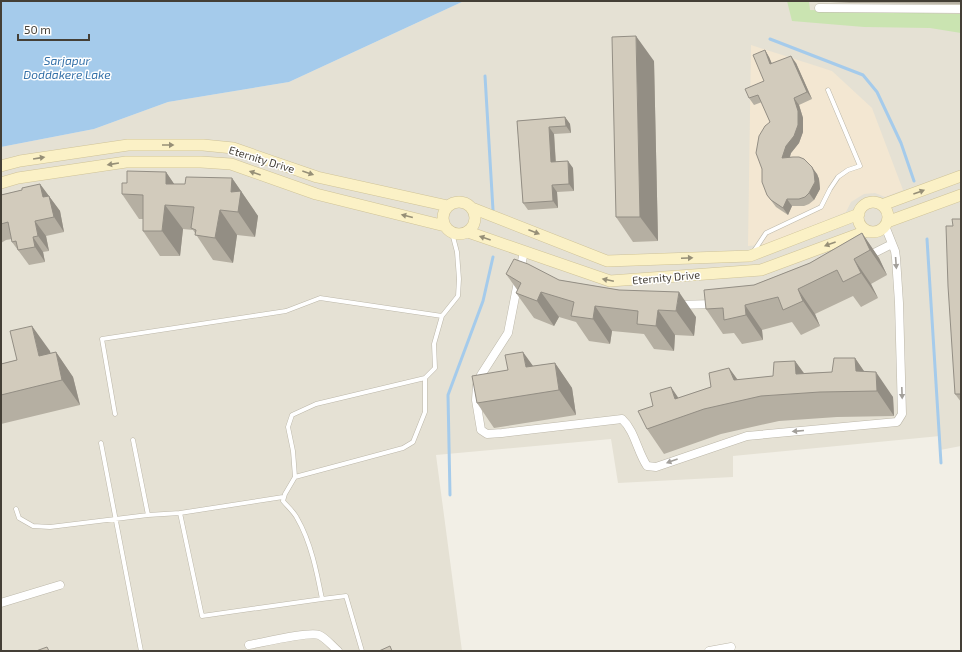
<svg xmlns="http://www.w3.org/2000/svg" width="962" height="652" viewBox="0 0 962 652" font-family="'Exo 2',sans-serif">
	<rect width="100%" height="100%" fill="#f2efe6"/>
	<path fill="#e5e1d4" d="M464 1H961V446L940 450V436L733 456V477L618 483 611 439 436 455 462 651H1V147L94 129 168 102 289 82Z"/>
	<path fill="#f3e7d2" d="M751 45 832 71 872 108 903 190 885 197 875 193 864 194 851 202 846 212 768 244 748 246Z"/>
	<path fill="#cae4b1" d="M787 1H809L810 10 961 14V33L930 28 864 27 792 21Z"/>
	<path fill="#a5cbeb" d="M1 1H464L289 82 168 102 94 129 1 147Z"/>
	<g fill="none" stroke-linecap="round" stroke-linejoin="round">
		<path stroke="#a5cbeb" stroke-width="3" d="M770 39 863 75 877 92 901 143 914 181
			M485 76 493 210
			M927 239 941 463
			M450 495 448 395 483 301 493 257"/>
		<g stroke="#bcb7a9" stroke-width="5">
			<path id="lane" d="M754 251 766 233 821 207 830 189 838 177 848 170 860 166 828 90
				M115 414 102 339 286 311 320 298 442 316 458 296 459 279 457 252 452 233
				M133 440 148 515
				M101 443 141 651
				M295 477 403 448 413 442 425 412V378
				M16 509 19 518 33 526 50 527 148 515 180 513 283 497
				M180 513 202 616 322 599
				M362 651 346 596 322 599C317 573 311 542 297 518 294 512 288 507 283 501L285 494 295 477 293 451 288 427 292 415 316 404 425 378 435 368 434 344 442 316"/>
		</g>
		<g stroke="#bcb7a9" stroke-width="9">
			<path id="street" d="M819 8 961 9
				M524 251 508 333 481 375 477 385 476 400 481 430 487 434 502 433 622 419C635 431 637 451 647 466L656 467 747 436 897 422 902 414 899 303 896 258 895 251 885 226
				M866 257 892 244
				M676 305 715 304
				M1 603 60 585
				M249 645C261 643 310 631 319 635 326 638 332 646 338 651
				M709 651 731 647"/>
		</g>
		<g stroke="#cfc398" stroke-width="12">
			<path id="secondary" d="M1 166 20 161 128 145H203L233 148 317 177 448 206
				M1 183 18 178 126 162H201L231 164 316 194 445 226
				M443 218a16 16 0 1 1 32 0a16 16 0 1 1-32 0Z
				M858 217a15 15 0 1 1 30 0a15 15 0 1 1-30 0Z
				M882 205 961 176
				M472 208 607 261 750 256 859 214
				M887 222 961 195
				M468 232 610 281 761 270 867 231"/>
		</g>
		<use href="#lane" stroke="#fff" stroke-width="4"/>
		<use href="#street" stroke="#fff" stroke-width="8"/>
		<use href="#secondary" stroke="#fbf1c6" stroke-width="11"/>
	</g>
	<path fill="#b5afa2" d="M811 1H961V4L850 3Z
		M765 50 769 57 772 64 796 63 812 99 799 105 803 118V132L799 143 791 153 790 157 817 174 819 179 820 189 814 200 809 204 804 206H792L788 215 776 207 767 195 770 122 762 102 754 105 749 98 764 81Z
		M654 61 658 241 633 242 616 217Z
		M565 117 570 124 571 133 554 134 556 162 573 168 574 191 557 192 558 208 528 210 523 203 517 121Z
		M166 172 174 184H185L232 178 258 216 255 237 237 235 233 263 213 260 193 230 183 229 180 256H160L143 231V219H139L122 194 127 183Z
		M40 184 60 211 64 232 46 236 49 251 43 252 45 262 29 265 12 242V239L6 240 1 243V195L22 190Z
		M961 219V402L955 394 953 226Z
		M862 233 879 258 887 275 871 284 878 298 861 307 853 296 815 314 820 326 801 335 792 322 762 330 763 340 742 344 734 333 723 334 706 309 754 285 810 263Z
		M506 274 559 280 619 290 696 317 694 336 675 335 674 351 654 349 644 334 612 331 610 344 589 341 576 322 559 317 554 326 534 318 516 293 518 291Z
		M50 351V353L56 352 73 377 80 405 1 424V364Z
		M855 358 864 371 893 397 894 416 837 417 779 421 721 434 664 454 647 429 679 398 711 387 729 368 738 380 773 376 795 361 804 373 832 372Z
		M555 363 572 388 576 415 494 428 477 403 533 366Z"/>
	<path fill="#938e84" d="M636 36 654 61 658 241 640 217Z
		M765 50 769 57 775 71 770 64Z
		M791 56 796 63 812 99 807 92Z
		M794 98 799 105 803 118V132L799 143 791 153 787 165 782 158Z
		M565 117 570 124 571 133 566 126Z
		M549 127 554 134 556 169 551 162Z
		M568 161 573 168 574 191 569 184Z
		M812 167 817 174 819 179 820 189 814 200 809 193Z
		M166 172 183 197 166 184Z
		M232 178 258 216 255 237 238 212 231 192Z
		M40 184 60 211 64 232 54 217 43 197Z
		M552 185 557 192 558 208 553 201Z
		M787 199 792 206 788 215 783 208Z
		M165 205 183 229 180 256 162 231Z
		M220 210 237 235 233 263 215 238Z
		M35 221 46 236 49 251 38 236Z
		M862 233 879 258 887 275 870 250Z
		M33 237 43 252 45 262 35 247Z
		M854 259 871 284 878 298 861 273Z
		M798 289 815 314 820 326 803 301Z
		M541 292 559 317 554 326 537 301Z
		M679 292 696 317 694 336 676 311Z
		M745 305 762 330 763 340 746 315Z
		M595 306 612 331 610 344 593 319Z
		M658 310 675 335 674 351 656 326Z
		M32 326 50 351 57 381 39 356Z
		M56 352 73 377 80 405 62 380Z
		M523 352 541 377 526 367Z
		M855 358 872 383 856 371Z
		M795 361 813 386 796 374Z
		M555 363 572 388 576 415 559 390Z
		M729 368 747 393 734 380Z
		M876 372 893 397 894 416 877 391Z
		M671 387 688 412 675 399Z"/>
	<path fill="#d2cbbc" stroke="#938e84" d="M636 36 640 217H616L612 37Z
		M765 50 770 64 791 56 807 92 794 98 798 111V125L794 136 786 146 782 158 793 157H799L804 159 812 167 814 172 815 182 809 193 805 197 799 199H787L783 208 771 200 767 195 762 182V169L756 153 759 136 765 126 770 122 758 95 749 98 745 89 764 81 753 55Z
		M565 117 566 126 549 127 551 162 568 161 569 184 552 185 553 201 523 203 517 121Z
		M127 171 166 172V184H185L186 177 232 178 231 192 241 191 238 212 220 210 215 238 195 235 196 230 191 228 194 207 165 205 162 231H143V195L122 194V183H127Z
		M40 184 43 197 49 196 54 217 35 221 38 236 33 237 35 247 18 250 16 241 12 242 8 222 1 224V195L22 190V188Z
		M952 219H961V394H955L948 286 946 226H953Z
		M862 233 870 250 854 259 861 273 843 282 837 270 798 289 803 301 783 310 778 297 745 305 746 315 724 320 723 308 706 309 704 290 754 285 810 263Z
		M514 259 528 264 559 280 619 290 679 292 676 311 658 310 656 326 637 324 638 311 595 306 593 319 571 316 574 302 541 292 537 301 516 293 521 283 506 274Z
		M32 326 39 356 56 352 62 380 1 395V364L17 360 10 331Z
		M523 352 526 367 555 363 559 390 477 403 472 376 508 370 505 355Z
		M834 358H855L856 371 876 372 877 391 820 392 761 396 704 409 647 429 638 411 653 406 650 393 671 387 675 399 711 387 709 373 729 368 734 380 773 376 774 362 795 361 796 374 832 372Z
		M390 646 392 651H379Z
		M47 647 49 651H36Z"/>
	<defs><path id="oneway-solid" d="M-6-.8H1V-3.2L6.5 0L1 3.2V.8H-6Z"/></defs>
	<g fill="#968f77">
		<use href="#oneway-solid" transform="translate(168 145)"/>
		<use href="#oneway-solid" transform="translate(39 158) rotate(-9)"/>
		<use href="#oneway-solid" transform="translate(113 164) rotate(171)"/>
		<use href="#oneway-solid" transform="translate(255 173) rotate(-161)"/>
		<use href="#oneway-solid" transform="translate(308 173) rotate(19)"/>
		<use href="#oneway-solid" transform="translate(919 192) rotate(-20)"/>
		<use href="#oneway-solid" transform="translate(407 216) rotate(-166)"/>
		<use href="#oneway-solid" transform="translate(534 232) rotate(21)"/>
		<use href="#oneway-solid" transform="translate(485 238) rotate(-161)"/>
		<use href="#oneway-solid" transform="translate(830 244) rotate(160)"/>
		<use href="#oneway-solid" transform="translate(687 258) rotate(-2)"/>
		<use href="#oneway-solid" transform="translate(608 280) rotate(-168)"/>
	</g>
	<g fill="#a29f9a">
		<use href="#oneway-solid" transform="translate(896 263) rotate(86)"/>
		<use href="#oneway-solid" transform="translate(902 393) rotate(88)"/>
		<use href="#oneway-solid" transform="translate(798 431) rotate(175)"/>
		<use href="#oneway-solid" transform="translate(672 461) rotate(160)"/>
	</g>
	<g text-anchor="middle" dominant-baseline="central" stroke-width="3" stroke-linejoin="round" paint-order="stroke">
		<g font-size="11" fill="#443f36" stroke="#fff">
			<text transform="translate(262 159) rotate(17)">Eternity Drive</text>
			<text transform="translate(666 277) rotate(-5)">Eternity Drive</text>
		</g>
		<g font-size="12" font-style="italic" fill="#3672a9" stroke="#fff">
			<text x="67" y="60">Sarjapur<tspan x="67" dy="14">Doddakere Lake</tspan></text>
		</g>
	</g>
	<rect width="962" height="652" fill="none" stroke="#443f36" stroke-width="4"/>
	<path d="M18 34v6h71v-6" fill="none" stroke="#443f36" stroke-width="2"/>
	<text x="24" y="34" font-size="12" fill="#443f36" stroke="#ffffff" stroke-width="3" paint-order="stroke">50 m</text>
</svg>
